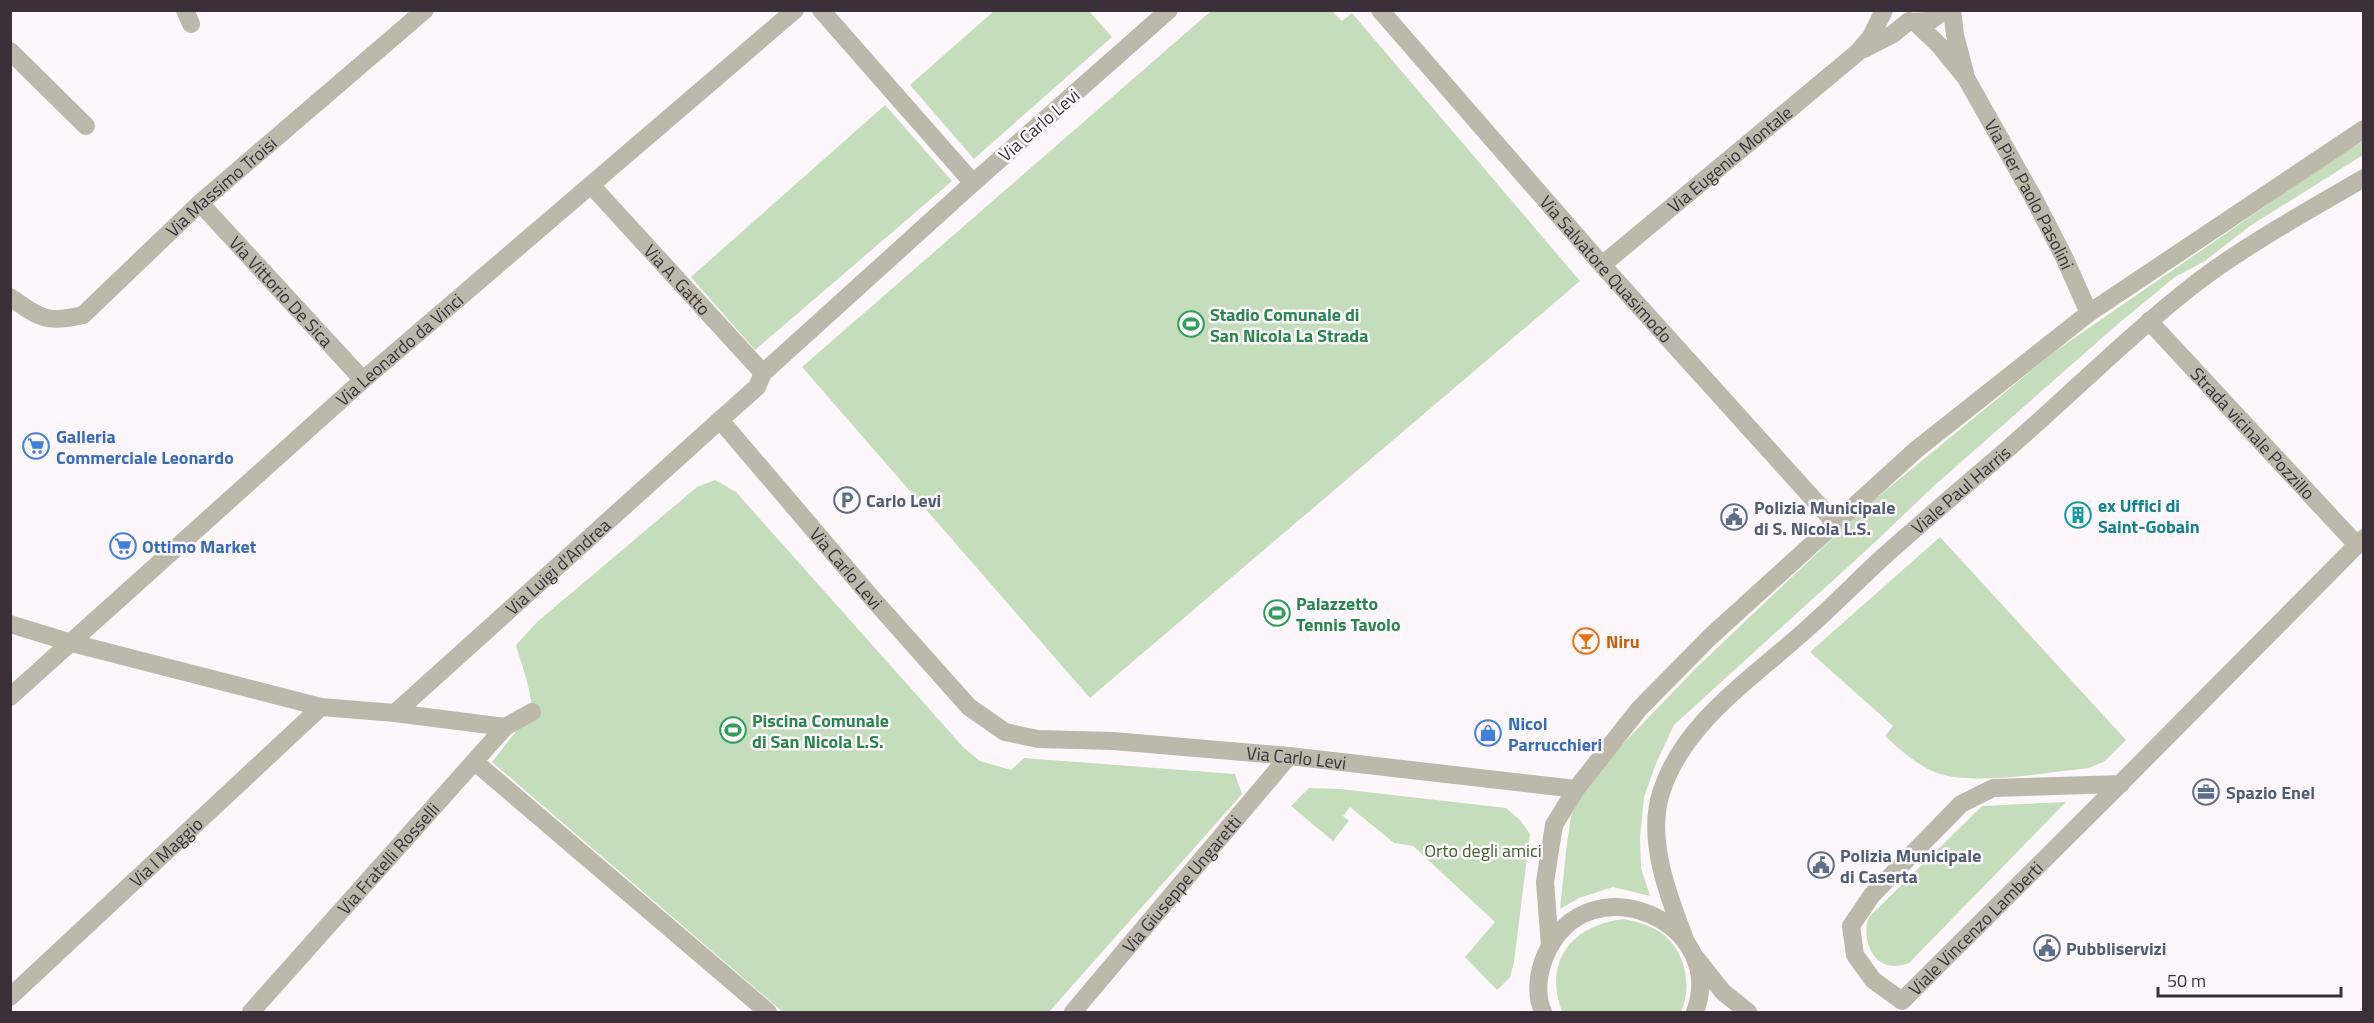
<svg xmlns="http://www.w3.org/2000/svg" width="2374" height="1023" viewBox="0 0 2374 1023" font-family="'Titillium Web',sans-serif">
	<rect width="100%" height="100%" fill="#fdf7fc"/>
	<path fill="#c4ddba" d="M995 10 1089 11 1112 37 974 159 910 85Z
		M1211 11H1332L1342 21 1352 13 1580 281 1090 698 802 367Z
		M885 105 952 181 755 350 691 277Z
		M2363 141V155L2250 226 2205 261 2175 277 2119 323 1935 485 1873 544 1674 725 1657 761 1644 797 1640 838 1641 868 1650 896 1613 887 1579 898 1560 909 1567 843 1571 816 1578 801 1592 776 1697 667 1868 505 2054 352 2341 154Z
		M715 480 736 492 964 748 980 761 1011 770 1024 758 1235 774 1242 794 1049 1012H783L492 762 532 711C531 688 522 667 516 645L537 622 697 487Z
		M1940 537 2126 740 2105 761 2089 768C2049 772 1973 786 1937 773 1918 766 1899 749 1885 736L1893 726 1810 652Z
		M1309 788 1340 789 1506 808 1520 820 1530 834 1514 962 1510 977 1497 990 1465 957 1495 922 1413 846 1394 843 1350 807 1343 816 1349 821 1333 841 1291 806Z
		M2066 802 1909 963C1905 964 1899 966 1894 966 1871 966 1861 935 1869 917L1982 806Z
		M1624 919C1637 922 1649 925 1660 932 1685 949 1693 985 1681 1012H1562C1543 961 1572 925 1624 919Z"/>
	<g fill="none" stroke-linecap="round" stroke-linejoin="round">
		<g stroke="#bcb8aa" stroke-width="18">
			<path d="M185 10 191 24"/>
			<path d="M821 10 973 183"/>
			<path id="s1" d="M1169 10 973 183 763 373 757 387 720 420 871 597 969 707 1005 732 1038 739 1113 741 1289 756 1576 789"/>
			<path id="s2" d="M1380 10 1602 265 1835 523"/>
			<path d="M1952 10 1955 35 1965 73"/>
			<path d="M1910 22 1930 21 1945 10"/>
			<path id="s3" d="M1916 23 1940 46 1966 78 2033 197 2064 257 2089 313"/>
			<path d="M1864 49 1893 34 1909 21"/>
			<path d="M10 51 86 126"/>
			<path id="s4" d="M591 185 763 373"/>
			<path id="s5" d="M200 203 363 380"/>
			<path id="s6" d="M1602 265 1857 53 1871 37 1884 10"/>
			<path id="s7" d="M10 297C40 318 46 324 83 315L200 203 425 10"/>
			<path id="s8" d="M2149 321 2357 545"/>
			<path d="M10 624 72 643 321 707 395 713 505 727"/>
			<path id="s9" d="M10 697 363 380 795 10"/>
			<path id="s10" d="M395 713 720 420"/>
			<path d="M475 762 768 1012"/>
			<path id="s11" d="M2121 784 1993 788 1961 804 1872 895 1851 926 1855 955 1873 980 1902 1001 2115 789 2364 538"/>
			<path id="s12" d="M1686 942C1669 898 1646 840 1661 793 1684 720 1756 676 1809 627 1834 605 1857 581 1881 559 1921 523 1961 489 2002 454 2067 398 2128 336 2196 283 2247 244 2308 211 2364 178"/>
			<path d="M1550 946 1545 882 1554 825 1576 789 1639 709 1710 637 1917 449 2089 313 2364 129"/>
			<path d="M1696 958 1723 992 1748 1012"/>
			<path id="s13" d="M10 997 321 707"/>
			<path id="s14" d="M251 1012 505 727 532 712"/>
			<path id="s15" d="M1073 1012 1289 756"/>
			<path d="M1543 1012C1535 994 1538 972 1546 954 1588 860 1729 922 1695 1012"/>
		</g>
	</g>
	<defs>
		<g id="stadium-ring" transform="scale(1.35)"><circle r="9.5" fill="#fdf7fc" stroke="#2e9e5b" stroke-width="1.5"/><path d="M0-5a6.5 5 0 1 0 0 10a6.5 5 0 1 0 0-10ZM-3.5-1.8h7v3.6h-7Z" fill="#2e9e5b"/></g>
		<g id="supermarket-ring" transform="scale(1.35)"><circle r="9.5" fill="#fdf7fc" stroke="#3f7fe0" stroke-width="1.5"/><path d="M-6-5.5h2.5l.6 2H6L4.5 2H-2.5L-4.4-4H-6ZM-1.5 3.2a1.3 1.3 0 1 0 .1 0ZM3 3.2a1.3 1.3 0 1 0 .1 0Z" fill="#3f7fe0"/></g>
		<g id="parking-ring" transform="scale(1.35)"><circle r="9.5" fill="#fdf7fc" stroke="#5c6f8a" stroke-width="1.5"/><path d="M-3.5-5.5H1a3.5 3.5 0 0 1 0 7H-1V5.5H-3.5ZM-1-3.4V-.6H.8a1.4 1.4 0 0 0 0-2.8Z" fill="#5c6f8a"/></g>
		<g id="building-ring" transform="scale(1.35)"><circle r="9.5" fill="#fdf7fc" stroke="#0f9aa8" stroke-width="1.5"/><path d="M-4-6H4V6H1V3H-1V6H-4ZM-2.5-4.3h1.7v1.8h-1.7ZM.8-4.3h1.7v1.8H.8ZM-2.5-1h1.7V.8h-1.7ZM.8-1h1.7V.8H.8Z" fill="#0f9aa8"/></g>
		<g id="civic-ring" transform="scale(1.35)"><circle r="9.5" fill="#fdf7fc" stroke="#5c6f8a" stroke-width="1.5"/><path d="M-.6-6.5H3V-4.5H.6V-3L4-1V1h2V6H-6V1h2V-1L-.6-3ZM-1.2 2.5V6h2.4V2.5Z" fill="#5c6f8a"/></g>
		<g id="bar-ring" transform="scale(1.35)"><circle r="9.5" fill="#fdf7fc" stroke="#e8710a" stroke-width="1.5"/><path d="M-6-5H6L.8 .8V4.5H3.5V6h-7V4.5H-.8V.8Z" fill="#e8710a"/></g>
		<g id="shop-ring" transform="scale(1.35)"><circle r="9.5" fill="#fdf7fc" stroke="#3f7fe0" stroke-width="1.5"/><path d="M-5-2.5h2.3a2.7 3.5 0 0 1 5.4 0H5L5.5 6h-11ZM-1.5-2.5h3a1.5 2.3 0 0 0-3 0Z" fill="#3f7fe0"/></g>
		<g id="office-ring" transform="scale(1.35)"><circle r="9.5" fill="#fdf7fc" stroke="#5c6f8a" stroke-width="1.5"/><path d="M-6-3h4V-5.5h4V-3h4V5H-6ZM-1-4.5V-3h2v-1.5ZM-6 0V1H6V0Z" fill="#5c6f8a"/></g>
	</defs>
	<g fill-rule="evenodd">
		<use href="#stadium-ring" x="1191" y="324"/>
		<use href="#supermarket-ring" x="36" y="446"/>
		<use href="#parking-ring" x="847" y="500"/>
		<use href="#building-ring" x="2078" y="515"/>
		<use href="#civic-ring" x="1734" y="517"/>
		<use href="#supermarket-ring" x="123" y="546"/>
		<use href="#stadium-ring" x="1277" y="613"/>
		<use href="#bar-ring" x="1586" y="641"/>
		<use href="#stadium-ring" x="733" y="730"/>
		<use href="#shop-ring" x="1488" y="733"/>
		<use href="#office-ring" x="2206" y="792"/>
		<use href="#civic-ring" x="1821" y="865"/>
		<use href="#civic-ring" x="2047" y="948"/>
	</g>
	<g text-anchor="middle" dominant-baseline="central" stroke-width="5" stroke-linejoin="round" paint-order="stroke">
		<g font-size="18" fill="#3b303a" stroke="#fdf7fc">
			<text transform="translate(1039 125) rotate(-41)">Via Carlo Levi</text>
			<text stroke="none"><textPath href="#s6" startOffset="166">Via Eugenio Montale</textPath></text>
			<text stroke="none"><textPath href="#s7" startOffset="268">Via Massimo Troisi</textPath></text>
			<text stroke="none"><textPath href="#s3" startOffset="207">Via Pier Paolo Pasolini</textPath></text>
			<text stroke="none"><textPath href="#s2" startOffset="344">Via Salvatore Quasimodo</textPath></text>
			<text stroke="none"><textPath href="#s4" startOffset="128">Via A. Gatto</textPath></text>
			<text stroke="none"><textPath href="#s5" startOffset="120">Via Vittorio De Sica</textPath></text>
			<text stroke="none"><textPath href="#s9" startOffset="522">Via Leonardo da Vinci</textPath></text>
			<text stroke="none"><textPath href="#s8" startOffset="153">Strada vicinale Pozzillo</textPath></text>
			<text stroke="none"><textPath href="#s12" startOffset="584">Viale Paul Harris</textPath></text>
			<text stroke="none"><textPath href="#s10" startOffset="219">Via Luigi d'Andrea</textPath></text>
			<text stroke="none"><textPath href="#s1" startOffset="804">Via Carlo Levi</textPath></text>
			<text stroke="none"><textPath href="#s1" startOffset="1326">Via Carlo Levi</textPath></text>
			<text stroke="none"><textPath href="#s13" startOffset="213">Via I Maggio</textPath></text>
			<text stroke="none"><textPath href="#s14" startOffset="206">Via Fratelli Rosselli</textPath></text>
			<text stroke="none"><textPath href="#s15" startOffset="168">Via Giuseppe Ungaretti</textPath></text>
			<text stroke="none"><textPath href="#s11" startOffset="528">Viale Vincenzo Lamberti</textPath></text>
		</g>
		<g font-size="18" font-weight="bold" fill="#27864d" stroke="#fdf7fc" text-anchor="start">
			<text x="1210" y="314">Stadio Comunale di<tspan x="1210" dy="21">San Nicola La Strada</tspan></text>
			<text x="1296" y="603">Palazzetto<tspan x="1296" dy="21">Tennis Tavolo</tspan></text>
			<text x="752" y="720">Piscina Comunale<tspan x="752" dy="21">di San Nicola L.S.</tspan></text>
		</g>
		<g font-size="18" font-weight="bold" fill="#366cbe" stroke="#fdf7fc" text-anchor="start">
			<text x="56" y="436">Galleria<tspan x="56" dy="21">Commerciale Leonardo</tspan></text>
			<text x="142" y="546">Ottimo Market</text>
			<text x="1508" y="723">Nicol<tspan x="1508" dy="21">Parrucchieri</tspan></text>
		</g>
		<g font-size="18" font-weight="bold" fill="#4e5e75" stroke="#fdf7fc" text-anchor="start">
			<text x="866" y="500">Carlo Levi</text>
			<text x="1754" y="507">Polizia Municipale<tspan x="1754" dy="21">di S. Nicola L.S.</tspan></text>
			<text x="2226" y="792">Spazio Enel</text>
			<text x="1840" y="855">Polizia Municipale<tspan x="1840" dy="21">di Caserta</tspan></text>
			<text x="2066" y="948">Pubbliservizi</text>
		</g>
		<g font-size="18" font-weight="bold" fill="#0d838f" stroke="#fdf7fc" text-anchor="start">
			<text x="2098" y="505">ex Uffici di<tspan x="2098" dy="21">Saint-Gobain</tspan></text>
		</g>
		<g font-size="18" font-weight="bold" fill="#c56008" stroke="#fdf7fc" text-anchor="start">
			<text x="1606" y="641">Niru</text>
		</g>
		<g font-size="18" fill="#3b632a" stroke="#fdf7fc">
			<text x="1483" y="850">Orto degli amici</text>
		</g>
	</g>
	<rect width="2374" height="1023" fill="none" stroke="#3b303a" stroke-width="24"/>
	<path d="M2158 987v9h183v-9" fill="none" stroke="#3b303a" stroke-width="3"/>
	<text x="2167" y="987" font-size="18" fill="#3b303a" stroke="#fdf7fc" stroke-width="4.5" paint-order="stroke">50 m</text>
</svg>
